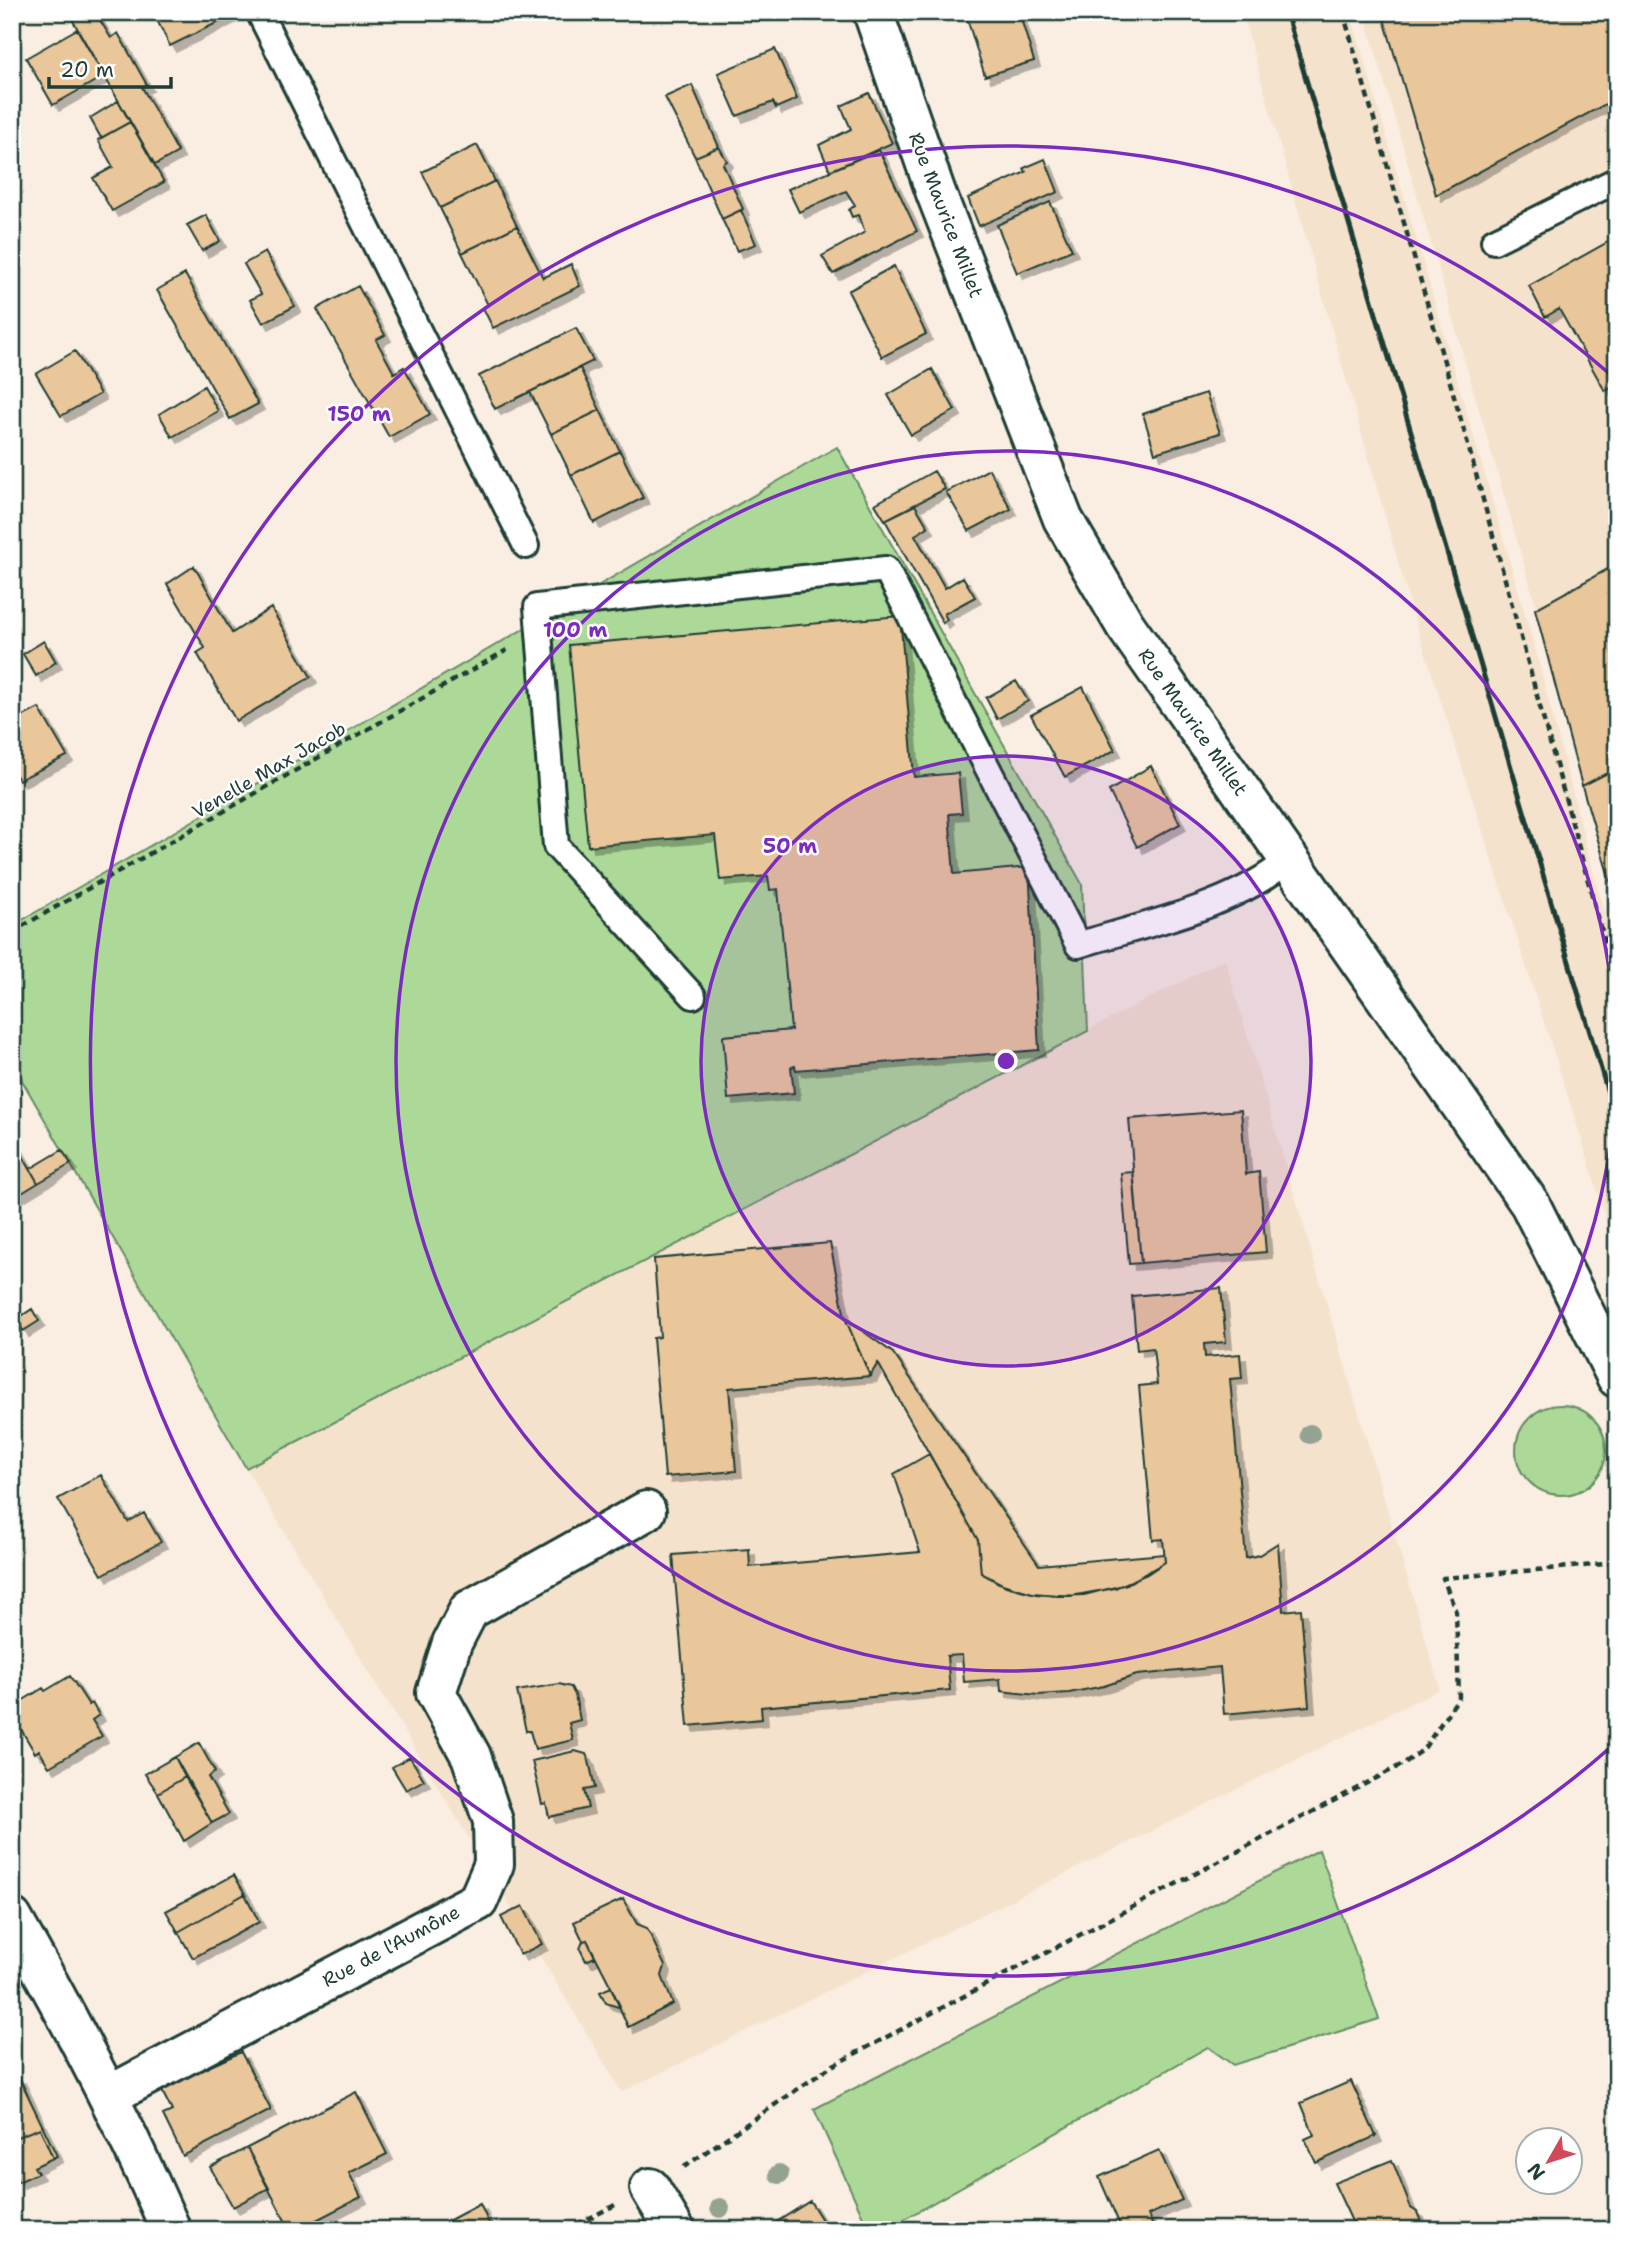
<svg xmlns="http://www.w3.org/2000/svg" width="1629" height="2242" viewBox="0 0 1629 2242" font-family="'Shantell Sans',sans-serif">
	<defs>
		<filter id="shadow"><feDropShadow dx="6" dy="6" stdDeviation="0" flood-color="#0004"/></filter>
	</defs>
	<rect width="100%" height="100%" fill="#f9eee1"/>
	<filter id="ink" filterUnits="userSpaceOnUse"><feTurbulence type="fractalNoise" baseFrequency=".0143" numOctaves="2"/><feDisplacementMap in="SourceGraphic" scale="14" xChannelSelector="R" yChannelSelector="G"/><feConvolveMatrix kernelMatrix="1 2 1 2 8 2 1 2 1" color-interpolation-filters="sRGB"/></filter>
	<g filter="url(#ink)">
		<path fill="#f4e2cc" d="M1242 12H1350L1368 73 1535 648 1617 963V1259L1589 1162 1412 611Z
			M1364 12H1617V885L1492 454Z
			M1225 959 1440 1689 622 2092 246 1468Z"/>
		<path fill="#add998" stroke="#668b66" stroke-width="2" d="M837 447 1082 884 1088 1031 246 1468 12 1063V926Z
			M1516 1450a45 45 0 1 1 90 0a45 45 0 1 1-90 0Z
			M1319 1850 1379 2019 1233 2065 1208 2047 885 2230H869L814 2109Z"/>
		<path fill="#eac69b" stroke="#1f3d34" stroke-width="2" filter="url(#shadow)" d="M68 12H95L111 38 118 33 147 85 142 87 178 152 155 165Z
			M153 12H239L170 46Z
			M965 12H1019L1034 61 985 76Z
			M1410 12H1617V98L1436 195 1384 19Z
			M77 29 104 76 53 105 26 58Z
			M775 49 797 99 776 108 773 102 737 116 718 73Z
			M692 85 719 147 695 157 665 97Z
			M869 93 892 143 830 171 819 145 851 129 841 106Z
			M118 101 130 122 101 138 90 118Z
			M130 122 164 182 112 211 93 178 113 167 98 140Z
			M477 145 495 181 440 208 422 172Z
			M719 147 727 161 723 164 743 209 722 219 695 157Z
			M879 150 917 231 833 274 822 256 865 232 858 215 852 217 849 210 855 205 846 191 799 212 788 189Z
			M1045 159 1058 192 979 226 968 198 1026 172 1024 168Z
			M495 181 517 226 462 253 440 208Z
			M1050 202 1072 250 1017 273 997 225Z
			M741 210 756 244 737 251 722 219Z
			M206 215 220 241 202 251 187 225Z
			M517 226 543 278 571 264 580 286 493 328 483 308 488 305 462 253Z
			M1617 237V385L1605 391 1559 309 1545 317 1529 286Z
			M265 252 295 306 263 323 250 300 261 294 244 264Z
			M894 266 926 334 882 357 848 291Z
			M185 274 258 404 230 419 157 290Z
			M358 286 385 335 376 340 394 373 404 367 430 414 389 437 317 309Z
			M576 328 593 361 495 409 479 376Z
			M75 351 100 394 61 416 36 374Z
			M580 368 600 410 551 434 530 392Z
			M932 369 955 410 911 435 888 395Z
			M204 386 218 411 172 437 159 414Z
			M1206 393 1220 433 1155 453 1143 414Z
			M600 410 620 451 571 475 551 434Z
			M620 451 643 498 594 523 571 475Z
			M989 469 1011 509 969 531 946 492Z
			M934 471 945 489 885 520 875 504Z
			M915 505 928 527 915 535 945 588 963 577 975 597 944 614 947 619 943 623 885 520Z
			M1617 564V768L1582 786 1535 609Z
			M194 566 232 633 271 608 311 677 236 721 197 653 205 648 167 584Z
			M900 616 914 777 958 773 962 813 949 814 954 874 1029 867 1039 1050 796 1070 795 1066 791 1067 794 1093 728 1099 723 1036 791 1030 778 889 770 890 768 876 720 880 715 835 588 846 569 645Z
			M44 641 56 662 36 676 23 654Z
			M1016 681 1028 701 997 719 986 698Z
			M1083 687 1115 750 1065 777 1031 715Z
			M39 708 67 756 19 780 12 769V714L16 720Z
			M1151 766 1180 824 1137 847 1109 791Z
			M1617 768V904L1582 786Z
			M1241 1110 1246 1174 1259 1172 1266 1252 1141 1263 1129 1119Z
			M12 1137 38 1183 12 1199Z
			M62 1150 71 1164 38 1183 30 1169Z
			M1133 1172 1141 1263 1129 1264 1121 1173Z
			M830 1243 845 1318 870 1376 729 1388 736 1471 665 1477 653 1338 660 1337 654 1259Z
			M1221 1288 1226 1342 1204 1344 1205 1357 1240 1354 1242 1378 1230 1379 1246 1558 1259 1555 1278 1543 1283 1611 1301 1609 1309 1706 1224 1714 1220 1667 1137 1675 1104 1686 1069 1693 1038 1695 1009 1692 1001 1691 1000 1679 964 1682 962 1655 947 1656 950 1690 761 1707 762 1719 688 1726 673 1555 749 1549 750 1567 920 1552 894 1474 929 1454 978 1540 981 1573 999 1583 1036 1594 1058 1596 1084 1595 1127 1584 1165 1562 1163 1539 1153 1540 1139 1386 1157 1384 1153 1348 1137 1350 1132 1296Z
			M32 1309 39 1321 23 1331 17 1319Z
			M845 1318 893 1353 1039 1565 1164 1554 1165 1562 1147 1574 1115 1588 1071 1596 1032 1593 1006 1586 981 1573 978 1540 878 1363 870 1376Z
			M101 1475 128 1522 144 1513 161 1542 102 1575 58 1499Z
			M70 1676 89 1705 92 1703 99 1715 92 1720 102 1736 49 1767 39 1750 35 1753 12 1714V1707L43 1688 45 1691Z
			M559 1684 571 1687 575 1695 580 1720 569 1723 573 1740 535 1749 530 1731H526L517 1691Z
			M199 1743 215 1772 208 1777 229 1814 212 1823 175 1757Z
			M575 1751 586 1754 589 1761 595 1788 584 1790 588 1808 549 1817 546 1803 542 1804 532 1761Z
			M175 1757 185 1777 158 1793 145 1774Z
			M410 1757 424 1780 406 1790 392 1767Z
			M185 1777 212 1823 184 1841 158 1793Z
			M234 1875 245 1894 178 1932 166 1911Z
			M245 1894 259 1922 193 1958 178 1932Z
			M623 1899 637 1924 647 1928 665 1966 662 1976 673 2004 628 2027 610 1985 587 1940 583 1941 574 1922Z
			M523 1906 542 1944 520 1955 501 1917Z
			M587 1940 595 1957 586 1961 580 1949 583 1941Z
			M611 1987 620 2006 618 2007 606 2003 600 1992Z
			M241 2052 271 2110 183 2156 163 2115 172 2111 161 2089Z
			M19 2077 57 2156 53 2158 40 2128 12 2139V2080Z
			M1351 2081 1376 2136 1316 2163 1305 2139 1314 2135 1301 2103Z
			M356 2092 387 2154 349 2173 361 2197 297 2230H290L247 2148Z
			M40 2128 53 2158 34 2167 38 2173 18 2182 12 2170V2139Z
			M247 2148 269 2188 233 2207 210 2167Z
			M1159 2150 1182 2200 1148 2215 1153 2226 1144 2230H1122L1099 2177Z
			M1392 2160 1411 2208 1417 2212 1421 2222 1420 2230H1356L1334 2183Z
			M810 2201 824 2223 817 2227 819 2230H764Z
			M480 2204 492 2230H450L446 2222Z"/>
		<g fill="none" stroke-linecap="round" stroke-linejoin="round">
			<g stroke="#1f3d34" stroke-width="30">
				<path id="service" d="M259 12 526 546
					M1494 241 1617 180
					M693 996 556 846 537 607 886 569 1078 945C1146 924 1236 906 1289 859"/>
			</g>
			<g stroke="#1f3d34" stroke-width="44">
				<path id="minor" d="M873 12 936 193 1063 519 1125 625 1530 1204 1617 1378
					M12 1918C70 2019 124 2123 171 2230
					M108 2096 478 1901 494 1864 493 1821 471 1756 436 1693 452 1643 469 1610 646 1511
					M650 2188 675 2230"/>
			</g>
			<path stroke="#1f3d34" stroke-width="4.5" stroke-dasharray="7 5" stroke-linecap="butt" d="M1343 12 1463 427 1617 986
				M12 932 507 650
				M684 2167 830 2067 1403 1764 1423 1750 1459 1697 1456 1612 1443 1578 1617 1563
				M566 2230 615 2205"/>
			<use href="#service" stroke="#fff" stroke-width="24"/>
			<use href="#minor" stroke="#fff" stroke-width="38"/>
			<path stroke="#1f3d34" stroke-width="5" d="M1286 12 1617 1123"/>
		</g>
		<g fill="#94a290">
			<circle cx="1310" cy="1434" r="10"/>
			<circle cx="779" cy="2174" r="10"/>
			<circle cx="720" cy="2208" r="10"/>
		</g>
	</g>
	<circle cx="1006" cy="1061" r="305" fill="#7b2cbf" fill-opacity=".12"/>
	<g fill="none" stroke="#7b2cbf" stroke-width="3.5">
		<circle cx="1006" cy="1061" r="305"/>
		<circle cx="1006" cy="1061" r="610"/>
		<path d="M1612 1746A915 915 0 1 1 1612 376"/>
	</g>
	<g text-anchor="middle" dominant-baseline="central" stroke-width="5" stroke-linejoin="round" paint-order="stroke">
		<g font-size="19" fill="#1f3d34" stroke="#fff">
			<text transform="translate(946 215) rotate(69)">Rue Maurice Millet</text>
			<text transform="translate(1193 722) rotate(55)">Rue Maurice Millet</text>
			<text transform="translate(269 770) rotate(-30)">Venelle Max Jacob</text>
			<text transform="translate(391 1946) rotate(-28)">Rue de l'Aumône</text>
		</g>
	</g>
	<circle cx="1006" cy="1061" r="10" fill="#7b2cbf" stroke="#fff" stroke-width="3.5"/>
	<g font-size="21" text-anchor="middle" font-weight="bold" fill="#7b2cbf" stroke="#fff" stroke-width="5" stroke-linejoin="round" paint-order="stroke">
		<text x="359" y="421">150 m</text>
		<text x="575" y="637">100 m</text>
		<text x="790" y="853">50 m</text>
	</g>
	<rect width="1629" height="2242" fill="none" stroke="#fff" stroke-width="42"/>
	<rect x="21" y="21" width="1587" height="2200" fill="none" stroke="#1f3d34" stroke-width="2.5" filter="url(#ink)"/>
	<g transform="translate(1549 2161) rotate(231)"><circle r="33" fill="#ffffff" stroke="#a5b1ae" stroke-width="2"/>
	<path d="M0-5L12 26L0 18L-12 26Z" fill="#d1495b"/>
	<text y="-10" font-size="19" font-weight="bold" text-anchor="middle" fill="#1f3d34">N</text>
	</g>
	<path d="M49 77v10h122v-10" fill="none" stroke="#1f3d34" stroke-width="3.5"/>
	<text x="60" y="77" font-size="21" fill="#1f3d34" stroke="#ffffff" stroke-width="5" paint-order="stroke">20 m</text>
</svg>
